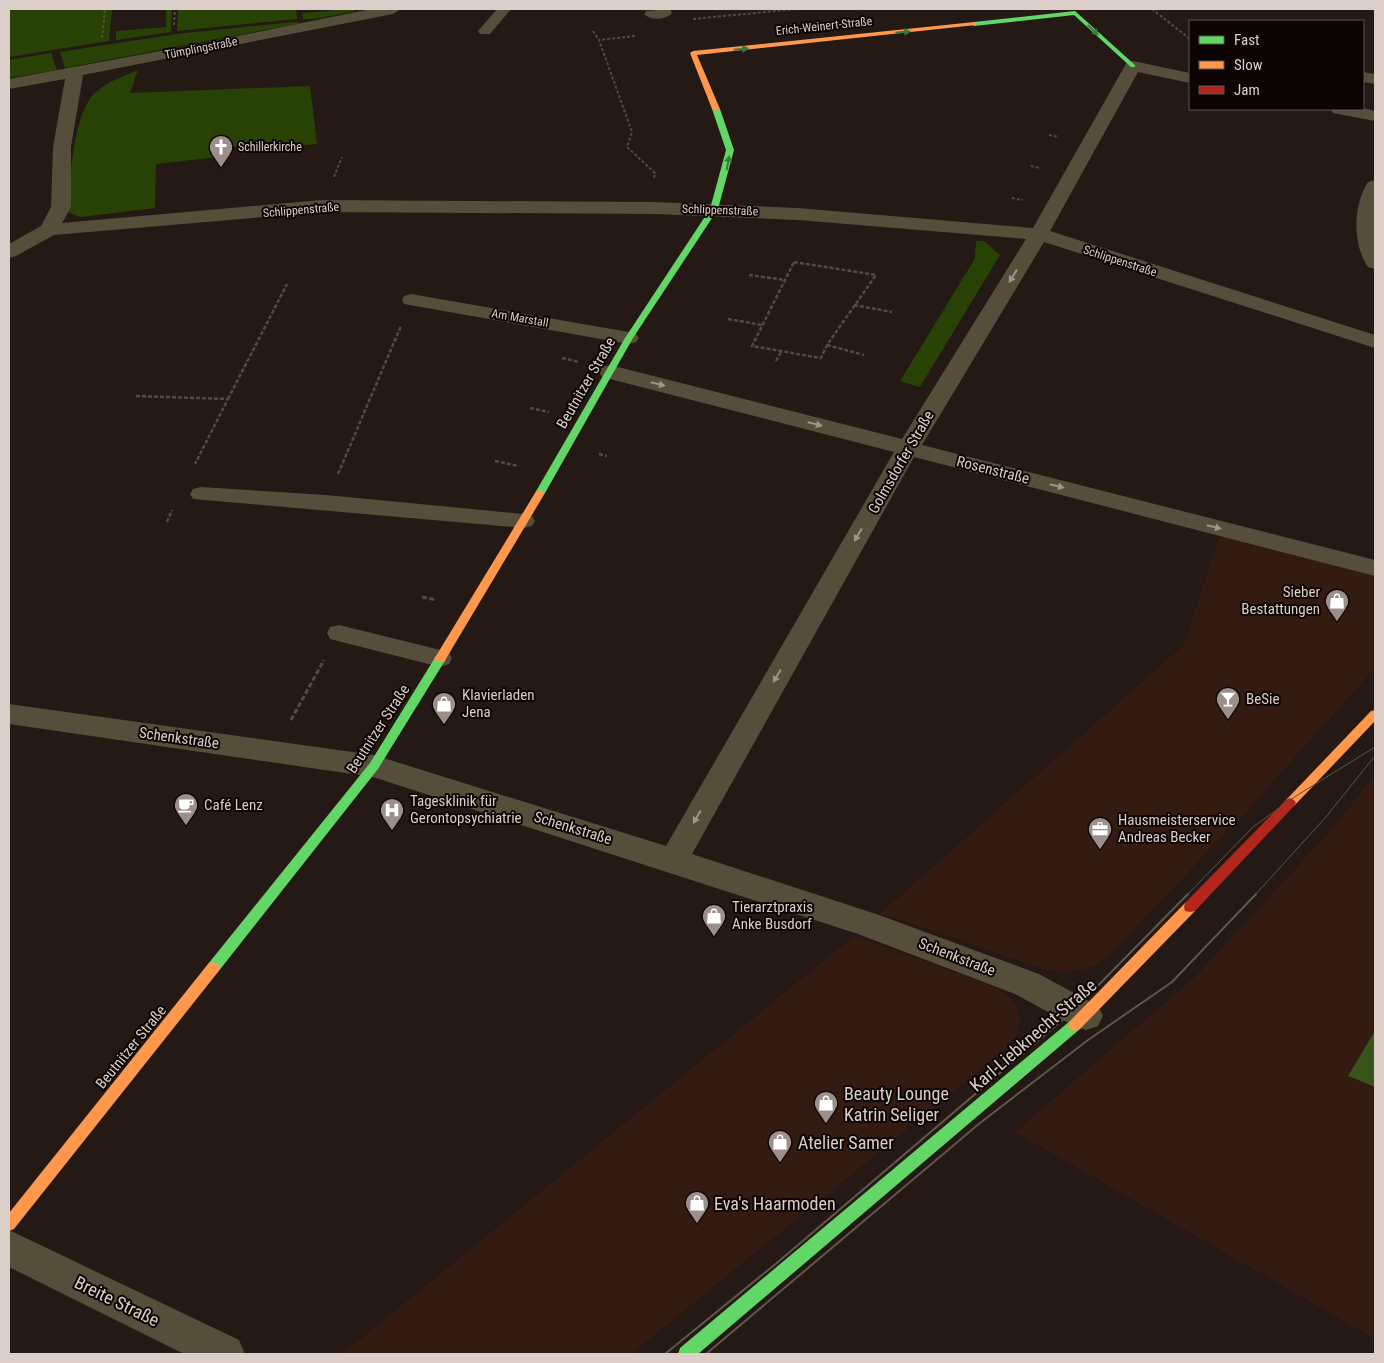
<svg xmlns="http://www.w3.org/2000/svg" width="1384" height="1363" viewBox="0 0 1384 1363" font-family="'Roboto Condensed',sans-serif">
	<rect width="100%" height="100%" fill="#241914"/>
	<path fill="#331b11" d="M1220 533 1375 573V668L1246 812 1109 955 1095 966 1082 970 1062 972 1043 969 881 913 1184 645Z
		M1375 774V1031L1348 1076 1375 1088V1339L1015 1132 1195 977 1333 828Z
		M854 936 995 987 1011 998 1018 1010 1020 1023 1017 1034 1007 1048 631 1354H342Z"/>
	<path fill="#284205" d="M9 9H112L109 41 9 57Z
		M166 9H172L171 32 116 40V31L166 27Z
		M178 9H296L297 19 177 31Z
		M348 9 356 11 315 19H303L302 13Z
		M294 22 302 23 65 68 60 52 176 34Z
		M51 53 57 70 9 78V60Z
		M138 70 130 93 310 86 317 144 255 150 253 145 219 148 218 157 156 164 155 208 81 217 67 212C71 181 72 111 97 91 109 81 124 76 138 70Z
		M976 241H984L1000 255 920 387 900 381 971 265 975 258Z"/>
	<path fill="#39541b" d="M1375 1031V1087L1348 1076Z"/>
	<g fill="none" stroke-linecap="round" stroke-linejoin="round">
		<path stroke="#524c3f" stroke-width="2" stroke-dasharray="3 2" stroke-linecap="butt" d="M1152 9 1190 39
			M693 19 796 9
			M174 25 175 9
			M593 31 599 40
			M635 36 599 40 632 132 627 147 655 173 654 179
			M102 38 105 9
			M1049 135 1059 137
			M1031 166 1040 168
			M334 177 342 157
			M1012 198 1023 200"/>
		<path stroke="#524c3f" stroke-width="2.5" stroke-dasharray="4 2" stroke-linecap="butt" d="M794 262 876 275 827 345 821 358 752 346Z
			M749 275 785 280
			M854 305 892 312
			M728 319 762 325
			M827 345 864 355
			M562 358 579 362
			M776 361 781 352
			M136 396 228 399 195 464
			M228 399 287 284
			M530 408 549 412
			M599 454 607 456
			M495 461 519 466
			M338 474 401 326
			M167 522 172 510"/>
		<path stroke="#524c3f" stroke-width="3" stroke-dasharray="5 2.5" stroke-linecap="butt" d="M422 597 436 600
			M291 720 324 660"/>
		<path fill="#544e3a" fill-rule="evenodd" d="M497 9H511L490 34H480L478 31Z
			M670 9 672 13C666 20 650 21 644 14L646 11Z
			M1363 72 1375 74V84L1363 82Z
			M411 294 629 332 636 334 639 338 636 342 629 344 404 304 402 300 404 296Z
			M201 487 326 495 524 514 532 516 535 521 532 526 524 528 193 499 190 494 193 489Z
			M339 625 449 652 452 658 449 664 440 667 330 639 327 633 330 627Z"/>
		<path fill="#544e3a" fill-rule="evenodd" d="M371 9H401L393 14 83 75 71 147V207L62 223 322 200 654 202 798 208 1033 228 1127 62 1133 61 1190 73V83L1138 72 1050 231 1375 335V348L1044 242 922 445 1375 560V576L914 457 692 854 879 915 1039 974 1098 1006 1103 1016 1098 1026 1086 1030 1074 1026 1015 994 858 934 373 777 9 724V704L374 755 666 846 894 452 602 377 599 372 602 367 610 365 902 439 1026 239 798 220 654 214 322 212 54 235 16 256 9 258V244L41 226 51 207 53 147 65 79 9 89V79L198 44Z
			M1363 108 1375 111V121L1333 113 1330 109Z
			M1375 180V269L1368 267C1352 244 1353 205 1368 182Z
			M9 1230 239 1340 245 1354H184L9 1267Z"/>
		<path fill="#63d668" fill-rule="evenodd" d="M1075 11 1135 65V67H1131L1074 15 974 26 971 24 974 22Z
			M713 107 720 109 734 150 718 209 633 338 545 493 540 496 537 495 535 493 625 338 710 209 726 150 712 109Z
			M440 655 446 659 378 769 218 972 213 974 208 972 206 968 208 964 370 763 436 656Z
			M1075 1019 1080 1021 1082 1025 1080 1029 698 1354H678L680 1348 1070 1021Z"/>
		<path fill="#ff974d" fill-rule="evenodd" d="M974 22 976 23V25L697 55 720 109 716 111 712 109 690 53 693 51Z
			M540 490 545 493 444 662H436L434 659 436 656 535 493Z
			M1375 710V721L1294 806H1286L1284 803 1286 800 1371 711Z
			M1190 902 1195 903 1196 907 1195 911 1080 1029 1075 1031 1070 1029 1068 1025 1070 1021 1185 903Z
			M213 962 218 964 220 968 218 972 14 1229 9 1231V1213L208 964Z"/>
		<path fill="#b3261e" fill-rule="evenodd" d="M1290 798 1294 800 1296 803 1294 806 1195 911 1190 912 1185 911 1184 907 1185 903 1286 800Z"/>
		<path stroke="#5e574a" stroke-width="1" d="M1187 895 1253 827 1296 796 1375 747
			M1255 895 1325 818 1375 756"/>
		<path stroke="#5e574a" stroke-width="2" d="M665 1354 778 1262 1074 1010 1188 894
			M706 1354 980 1123 1088 1040 1172 982 1256 894"/>
	</g>
	<defs><path id="oneway-solid" d="M-6-.8H1V-3.2L6.5 0L1 3.2V.8H-6Z" transform="scale(1.25)"/></defs>
	<g fill="#3c783b">
		<use href="#oneway-solid" transform="translate(1093 30) rotate(43)"/>
		<use href="#oneway-solid" transform="translate(903 32) rotate(-6)"/>
		<use href="#oneway-solid" transform="translate(741 49) rotate(-5)"/>
		<use href="#oneway-solid" transform="translate(728 163) rotate(-80)"/>
	</g>
	<g fill="#9f9489">
		<use href="#oneway-solid" transform="translate(1013 276) rotate(122)"/>
		<use href="#oneway-solid" transform="translate(658 384) rotate(14)"/>
		<use href="#oneway-solid" transform="translate(815 424) rotate(14)"/>
		<use href="#oneway-solid" transform="translate(1057 486) rotate(14)"/>
		<use href="#oneway-solid" transform="translate(1214 527) rotate(14)"/>
		<use href="#oneway-solid" transform="translate(858 535) rotate(120)"/>
		<use href="#oneway-solid" transform="translate(777 676) rotate(120)"/>
		<use href="#oneway-solid" transform="translate(697 817) rotate(120)"/>
	</g>
	<defs>
		<g id="church-pin" transform="scale(1.25)"><path d="M0 17L-7.5 6A9.5 9.5 0 1 1 7.5 6Z" fill="#9c8f8a" stroke="#0c0503"/><path d="M-1.2-6h2.4v3.5h3.3v2.4h-3.3V6h-2.4V-.1h-3.3v-2.4h3.3Z" fill="#fff"/></g>
		<g id="shop-pin" transform="scale(1.25)"><path d="M0 17L-7.5 6A9.5 9.5 0 1 1 7.5 6Z" fill="#9c8f8a" stroke="#0c0503"/><path d="M-5-2.5h2.3a2.7 3.5 0 0 1 5.4 0H5L5.5 6h-11ZM-1.5-2.5h3a1.5 2.3 0 0 0-3 0Z" fill="#fff"/></g>
		<g id="bar-pin" transform="scale(1.25)"><path d="M0 17L-7.5 6A9.5 9.5 0 1 1 7.5 6Z" fill="#9c8f8a" stroke="#0c0503"/><path d="M-6-5H6L.8 .8V4.5H3.5V6h-7V4.5H-.8V.8Z" fill="#fff"/></g>
		<g id="cafe-pin" transform="scale(1.25)"><path d="M0 17L-7.5 6A9.5 9.5 0 1 1 7.5 6Z" fill="#9c8f8a" stroke="#0c0503"/><path d="M-5.5-4.5H6V0H3Q3 3.5 0 3.5H-2.5Q-5.5 3.5-5.5 0ZM3-3.2v2h1.7v-2ZM-6 4.5H4V6H-6Z" fill="#fff"/></g>
		<g id="hospital-pin" transform="scale(1.25)"><path d="M0 17L-7.5 6A9.5 9.5 0 1 1 7.5 6Z" fill="#9c8f8a" stroke="#0c0503"/><path d="M-5-5h3v3.5h4V-5h3V5h-3V1.5h-4V5h-3Z" fill="#fff"/></g>
		<g id="office-pin" transform="scale(1.25)"><path d="M0 17L-7.5 6A9.5 9.5 0 1 1 7.5 6Z" fill="#9c8f8a" stroke="#0c0503"/><path d="M-6-3h4V-5.5h4V-3h4V5H-6ZM-1-4.5V-3h2v-1.5ZM-6 0V1H6V0Z" fill="#fff"/></g>
	</defs>
	<g fill-rule="evenodd">
		<use href="#church-pin" x="221" y="147"/>
		<use href="#shop-pin" x="1337" y="601"/>
		<use href="#bar-pin" x="1228" y="699"/>
		<use href="#shop-pin" x="444" y="704"/>
		<use href="#cafe-pin" x="186" y="805"/>
		<use href="#hospital-pin" x="392" y="810"/>
		<use href="#office-pin" x="1100" y="829"/>
		<use href="#shop-pin" x="714" y="916"/>
		<use href="#shop-pin" x="826" y="1103"/>
		<use href="#shop-pin" x="780" y="1142"/>
		<use href="#shop-pin" x="697" y="1203"/>
	</g>
	<g text-anchor="middle" dominant-baseline="central" stroke-width="4" stroke-linejoin="round" paint-order="stroke">
		<g font-size="12" fill="#dccec9" stroke="#0c0503">
			<text transform="translate(824 26) rotate(-6)">Erich-Weinert-Straße</text>
			<text transform="translate(201 48) rotate(-11)">Tümplingstraße</text>
			<text transform="translate(301 210) rotate(-5)">Schlippenstraße</text>
			<text transform="translate(720 210) rotate(2)">Schlippenstraße</text>
			<text transform="translate(1120 261) rotate(18)">Schlippenstraße</text>
			<text transform="translate(520 318) rotate(10)">Am Marstall</text>
		</g>
		<g font-size="12" fill="#dccec9" stroke="#0c0503" text-anchor="start">
			<text x="238" y="147">Schillerkirche</text>
		</g>
		<g font-size="15" fill="#dccec9" stroke="#0c0503">
			<text transform="translate(586 383) rotate(-60)">Beutnitzer Straße</text>
			<text transform="translate(901 462) rotate(-60)">Golmsdorfer Straße</text>
			<text transform="translate(993 470) rotate(14)">Rosenstraße</text>
			<text transform="translate(378 729) rotate(-57)">Beutnitzer Straße</text>
			<text transform="translate(179 738) rotate(8)">Schenkstraße</text>
			<text transform="translate(573 828) rotate(17)">Schenkstraße</text>
			<text transform="translate(957 957) rotate(21)">Schenkstraße</text>
			<text transform="translate(131 1047) rotate(-51)">Beutnitzer Straße</text>
		</g>
		<g font-size="15" fill="#dccec9" stroke="#0c0503" text-anchor="start">
			<text x="1320" y="592" text-anchor="end">Sieber<tspan x="1320" dy="17">Bestattungen</tspan></text>
			<text x="462" y="695">Klavierladen<tspan x="462" dy="17">Jena</tspan></text>
			<text x="1246" y="699">BeSie</text>
			<text x="410" y="801">Tagesklinik für<tspan x="410" dy="17">Gerontopsychiatrie</tspan></text>
			<text x="204" y="805">Café Lenz</text>
			<text x="1118" y="820">Hausmeisterservice<tspan x="1118" dy="17">Andreas Becker</tspan></text>
			<text x="732" y="907">Tierarztpraxis<tspan x="732" dy="17">Anke Busdorf</tspan></text>
		</g>
		<g font-size="18" fill="#dccec9" stroke="#0c0503">
			<text transform="translate(1033 1035) rotate(-41)">Karl-Liebknecht-Straße</text>
			<text transform="translate(117 1301) rotate(26)">Breite Straße</text>
		</g>
		<g font-size="18" fill="#dccec9" stroke="#0c0503" text-anchor="start">
			<text x="844" y="1093">Beauty Lounge<tspan x="844" dy="21">Katrin Seliger</tspan></text>
			<text x="798" y="1142">Atelier Samer</text>
			<text x="714" y="1203">Eva's Haarmoden</text>
		</g>
	</g>
	<rect width="1384" height="1363" fill="none" stroke="#dccec9" stroke-width="20"/>
	<rect x="1189" y="20" width="175" height="90" fill="#0c0503" stroke="#5f5552"/>
	<rect x="1199" y="36" width="25" height="8" fill="#63d668" stroke="#5f5552"/>
	<text x="1234" y="45" font-size="15" fill="#dccec9">Fast</text>
	<rect x="1199" y="61" width="25" height="8" fill="#ff974d" stroke="#5f5552"/>
	<text x="1234" y="70" font-size="15" fill="#dccec9">Slow</text>
	<rect x="1199" y="86" width="25" height="8" fill="#b3261e" stroke="#5f5552"/>
	<text x="1234" y="95" font-size="15" fill="#dccec9">Jam</text>
</svg>
